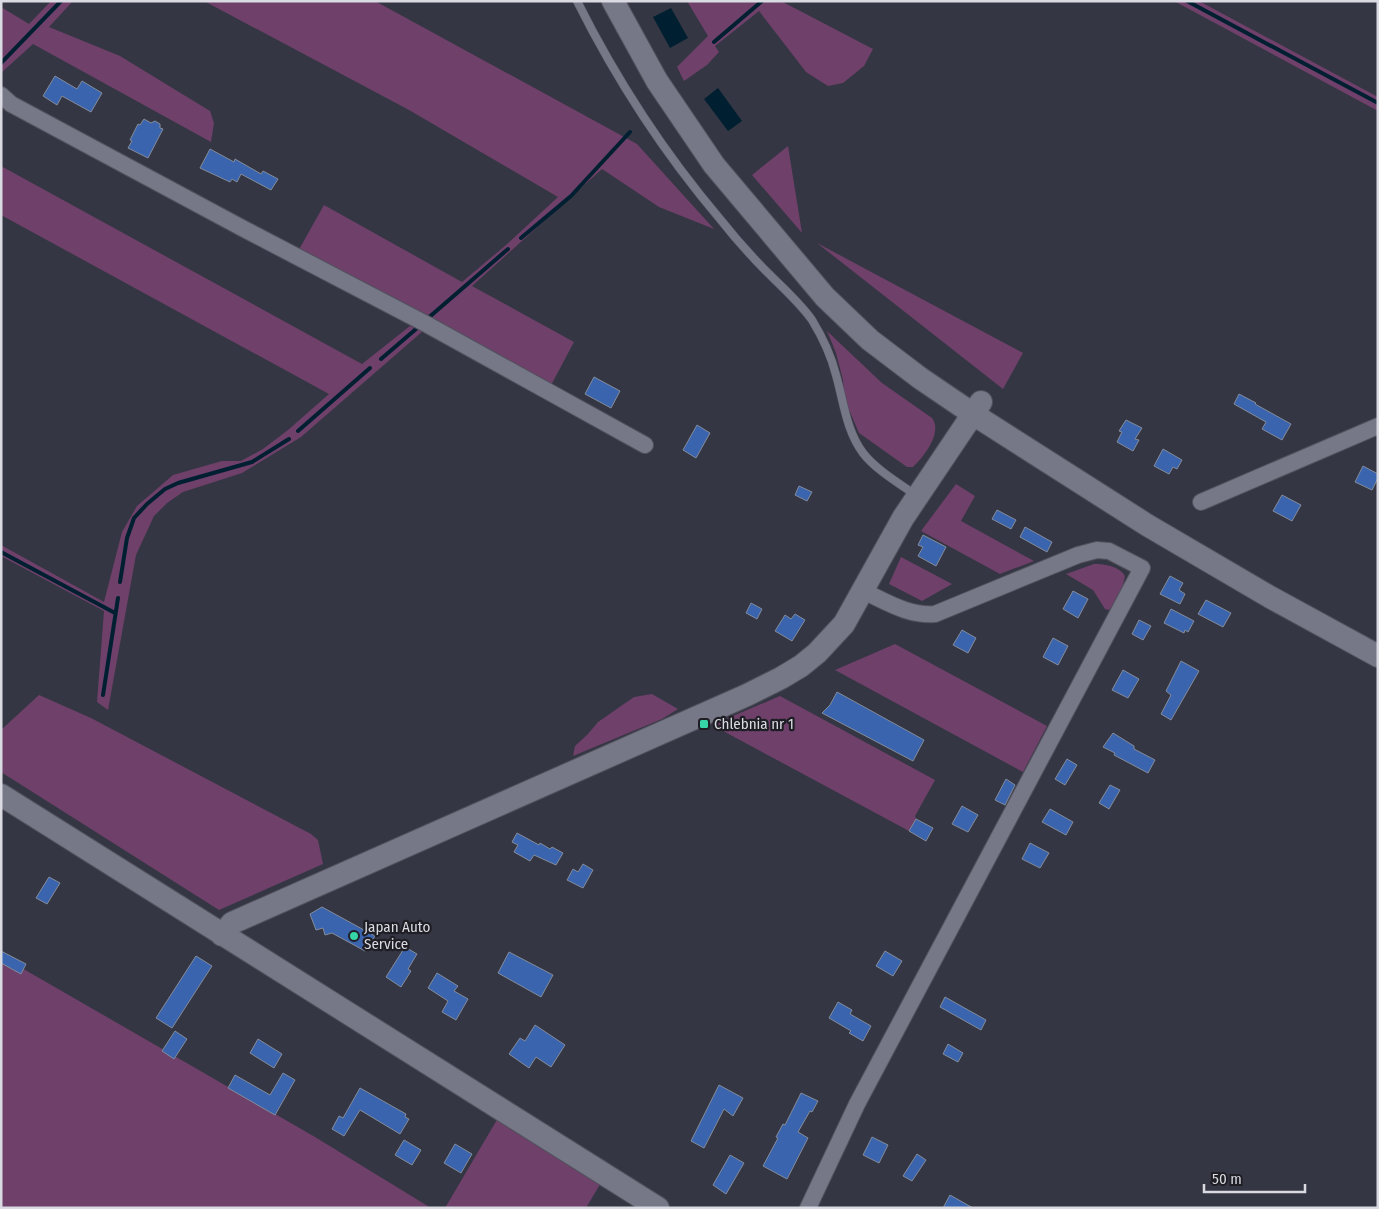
<svg xmlns="http://www.w3.org/2000/svg" width="1379" height="1209" viewBox="0 0 1379 1209" font-family="'Fira Sans Condensed',sans-serif">
	<rect width="100%" height="100%" fill="#353643"/>
	<path fill="#6e406a" d="M51 1H73L49 27 120 56 210 111 214 123 211 142 33 44 1 73V7L29 24Z
		M204 1H375L637 144 714 229 659 207 602 169 472 286 574 342 549 389 297 253 324 205 462 282 506 245 558 197 409 110Z
		M687 1H781L873 49 864 66 843 83 828 86 806 72 759 11 715 46 719 52 707 65 684 81 677 67 708 36Z
		M1174 1H1199L1378 97V111Z
		M788 146 802 233 752 175Z
		M1 166 362 364 410 326 423 331 301 437 242 473 183 492 167 503 154 516 136 555 108 710 97 702 104 611 1 556V545L104 602 122 532 137 506 173 475 222 461H241L263 449 288 430 329 394 1 215Z
		M817 243 1023 353 1003 389Z
		M827 331 882 383 932 418C943 432 924 457 913 467H907L859 433 844 398 843 380 836 353Z
		M956 484 975 496 961 521 1034 561 1000 574 921 531Z
		M901 557 952 584 922 601 889 584Z
		M1094 564C1105 564 1119 566 1125 576L1123 585 1112 607 1109 610 1105 609 1093 590 1066 574Z
		M895 644 1047 726 1023 772 835 670Z
		M652 694 678 709 662 719 573 756 575 746 588 734 598 722 634 697Z
		M39 695 91 718 311 834 318 840 323 864 219 910 1 772V730Z
		M780 696 935 780 915 816 916 819 909 831 712 725Z
		M1 956 315 1137 431 1208H1Z
		M498 1118 602 1181 586 1208H445Z"/>
	<path fill="#001f31" d="M671 8 688 38 670 48 653 17Z
		M718 88 742 121 728 131 704 99Z"/>
	<g fill="none" stroke-linecap="round" stroke-linejoin="round">
		<path stroke="#001f31" stroke-width="4" d="M1187 1 1378 103
			M714 42 762 1
			M1 63 61 1
			M521 238 571 196 630 132
			M427 319 508 249
			M381 359 416 329
			M298 431 370 368
			M1 552 115 613
			M120 582 127 538 134 518 147 504 165 489 178 483 252 462 289 439
			M103 695 118 598"/>
	</g>
	<path fill="#3a64ae" stroke="#838c9b" d="M55 76 77 89 82 81 102 93 91 112 62 96 57 105 43 96Z
		M144 119 151 123 155 121 160 124V128L163 129 148 158 128 148 132 141 130 140 138 124 140 125Z
		M210 149 234 162 235 159 261 174 263 171 278 179 271 190 241 174 237 182 232 179 230 182 200 168Z
		M594 377 620 391 611 408 585 394Z
		M1239 394 1256 403 1255 404 1291 424 1282 440 1262 429 1266 422 1234 404Z
		M1126 420 1142 428 1135 439 1139 440 1133 451 1117 442 1122 432 1119 431Z
		M697 425 710 433 696 458 683 450Z
		M1163 449 1182 460 1177 469 1173 467 1169 474 1154 466Z
		M1363 466 1378 474V478L1372 490 1355 482Z
		M799 486 812 492 807 501 795 495Z
		M1282 495 1301 505 1292 521 1273 511Z
		M997 510 1016 520 1011 529 992 519Z
		M1025 527 1052 542 1047 552 1020 537Z
		M923 535 946 547 936 566 918 556 923 547 918 545Z
		M1170 576 1183 583 1179 590 1185 594 1180 604 1160 594Z
		M1073 591 1088 599 1078 618 1063 609Z
		M1206 600 1231 613 1223 627 1198 614Z
		M751 603 762 609 757 619 746 613Z
		M1171 609 1194 621 1188 632 1185 630 1184 633 1164 623Z
		M795 614 805 620 792 641 775 631 785 615 791 619Z
		M1139 620 1151 626 1143 640 1132 634Z
		M962 630 976 638 968 653 953 645Z
		M1053 638 1068 646 1058 665 1043 657Z
		M1181 661 1199 671 1171 720 1161 714 1171 695 1166 691Z
		M1123 670 1139 679 1128 698 1112 690Z
		M837 692 924 740 913 761 822 713 830 705Z
		M1113 733 1134 746V749L1155 760 1148 773 1114 755 1115 753 1103 747Z
		M1067 759 1077 765 1065 785 1055 779Z
		M1006 779 1015 785 1005 805 995 800Z
		M1110 785 1120 790 1109 809 1099 803Z
		M962 806 978 815 968 832 952 824Z
		M1050 809 1073 822 1066 835 1042 822Z
		M916 819 933 828 926 841 909 831Z
		M517 833 539 845 540 843 550 849 552 847 563 853 556 865 534 855 530 861 514 852 518 845 512 842Z
		M1030 843 1049 853 1040 868 1022 859Z
		M583 864 593 870 583 888 567 880 573 869 578 872Z
		M49 877 60 883 47 904 36 898Z
		M322 907 375 936 365 951 332 933 325 935 323 928 316 930 310 914Z
		M405 947 417 954 408 969 411 971 401 987 386 977Z
		M1 951 26 964 21 974 1 963Z
		M885 951 902 961 893 976 876 966Z
		M509 952 553 975 541 997 498 973Z
		M196 956 212 966 172 1028 156 1018Z
		M437 973 458 986 454 991 468 999 456 1020 442 1012 448 1001 428 988Z
		M945 997 986 1020 981 1030 940 1007Z
		M838 1002 852 1010 850 1014 871 1026 863 1041 849 1033 851 1031 829 1018Z
		M535 1025 565 1045 551 1067 536 1057 529 1068 509 1054 520 1038 525 1041Z
		M175 1031 187 1039 174 1059 162 1051Z
		M258 1039 282 1054 274 1068 250 1053Z
		M948 1044 963 1053 958 1062 943 1054Z
		M283 1073 295 1080 275 1115 228 1088 235 1075 270 1095Z
		M719 1085 743 1098 733 1116 724 1109 704 1148 691 1141Z
		M360 1088 406 1114 405 1117 409 1119 400 1134 360 1110 344 1136 332 1129 339 1116 343 1118Z
		M801 1093 818 1101 812 1112 810 1111 798 1132 808 1138 787 1179 763 1166 778 1138 776 1137 783 1124 785 1125Z
		M872 1137 888 1145 879 1163 863 1155Z
		M404 1140 421 1150 412 1165 395 1155Z
		M455 1144 472 1154 461 1173 444 1163Z
		M917 1154 926 1160 912 1181 903 1176Z
		M730 1155 744 1163 726 1194 713 1185Z
		M950 1195 973 1208H943Z"/>
	<g fill="none" stroke-linecap="round" stroke-linejoin="round">
		<g stroke="#52525e" stroke-width="9">
			<path id="lane" d="M577 1C616 79 664 153 720 219 735 238 751 256 768 273 783 288 800 303 812 320 823 338 831 355 836 375 844 403 846 430 863 453 875 469 900 484 917 496"/>
		</g>
		<g stroke="#52525e" stroke-width="18">
			<path id="street" d="M1 95 11 104 244 229 428 325 645 445
				M1201 502 1378 426
				M808 1208 857 1104 1142 568 1109 551 1097 550 1078 555 935 614C908 616 887 602 863 591"/>
		</g>
		<g stroke="#52525e" stroke-width="24">
			<path id="secondary" d="M613 1 657 81 714 165 825 297 870 340 920 378 973 414 1147 525 1270 597 1378 656
				M1 795 658 1208
				M222 935 232 923 747 695 781 678 801 666 817 653 844 624 903 518 981 402"/>
		</g>
		<use href="#lane" stroke="#767787" stroke-width="8"/>
		<use href="#street" stroke="#767787" stroke-width="16"/>
		<use href="#secondary" stroke="#767787" stroke-width="22"/>
	</g>
	<g fill="#36d4a7" stroke="#1e1e24" stroke-width="2">
		<rect x="699" y="719" width="10" height="10" rx="2.5"/>
		<circle cx="354" cy="936" r="5"/>
	</g>
	<g text-anchor="middle" dominant-baseline="central" stroke-width="4.5" stroke-linejoin="round" paint-order="stroke">
		<g font-size="15" fill="#d9dae2" stroke="#1e1e24" text-anchor="start">
			<text x="714" y="724">Chlebnia nr 1</text>
			<text x="364" y="927">Japan Auto<tspan x="364" dy="17">Service</tspan></text>
		</g>
	</g>
	<rect width="1379" height="1209" fill="none" stroke="#d9dae2" stroke-width="5"/>
	<path d="M1204 1184v8h101v-8" fill="none" stroke="#d9dae2" stroke-width="2.5"/>
	<text x="1212" y="1184" font-size="15" fill="#d9dae2" stroke="#1e1e24" stroke-width="4" paint-order="stroke">50 m</text>
</svg>
